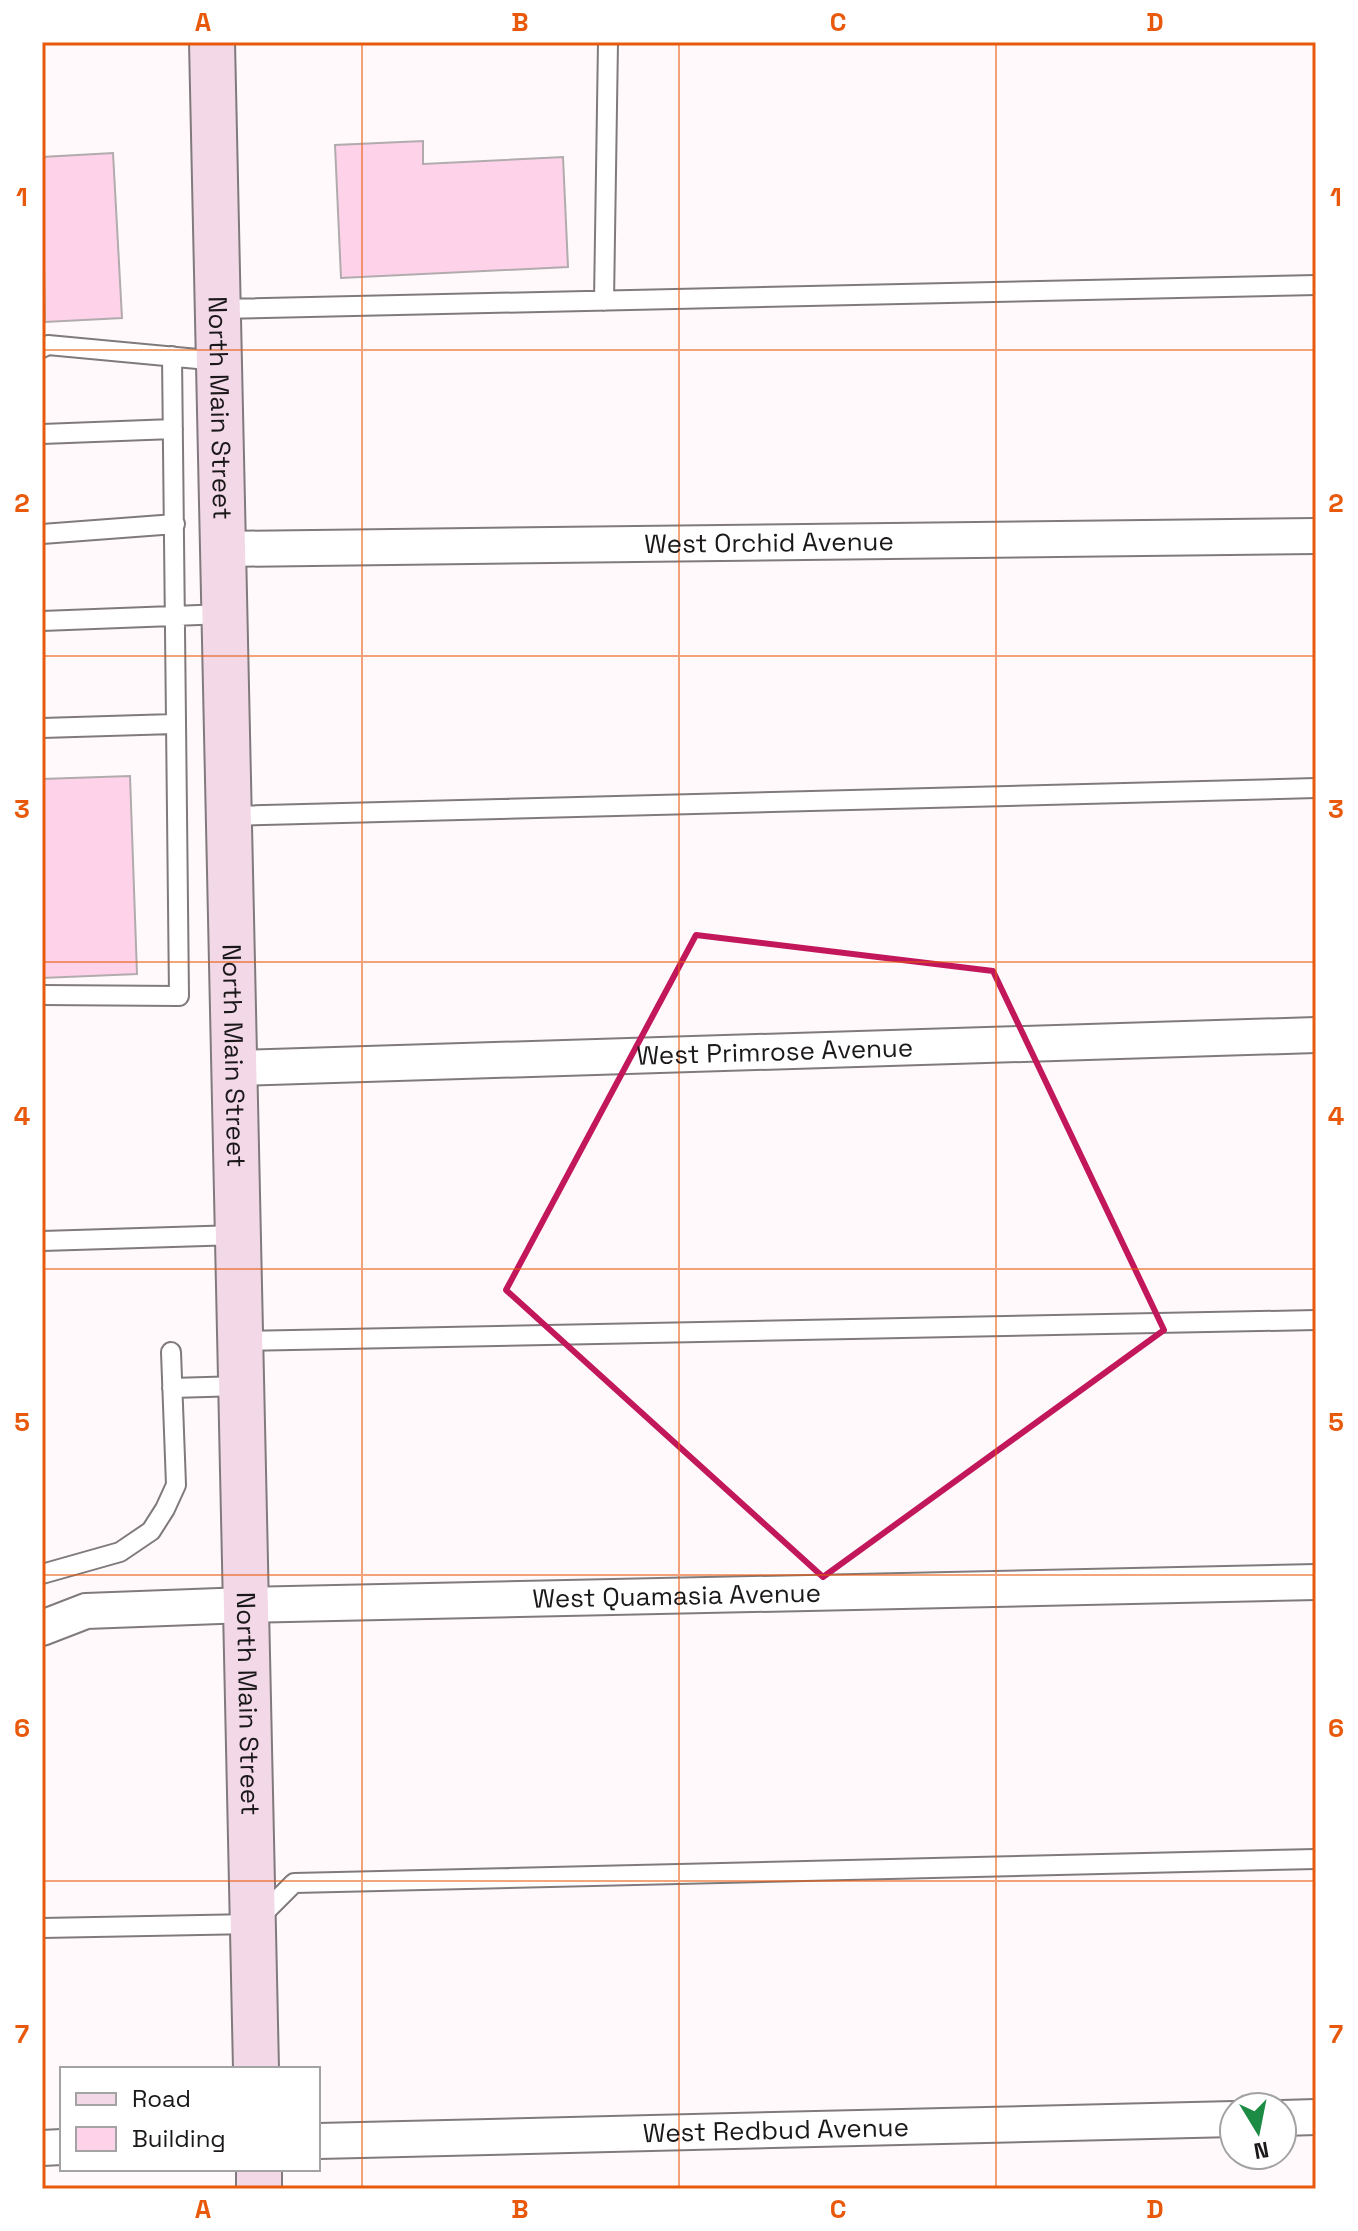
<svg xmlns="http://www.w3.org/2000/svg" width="1358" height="2231" viewBox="0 0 1358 2231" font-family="'Space Grotesk',sans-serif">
	<rect width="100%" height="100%" fill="#fff9fc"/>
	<path fill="#fed3e9" stroke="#b1abae" stroke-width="2" d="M423 141V164L563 157 568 267 341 278 335 145Z
		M113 153 122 318 45 322 42 157Z
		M130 776 137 974 42 978V779Z"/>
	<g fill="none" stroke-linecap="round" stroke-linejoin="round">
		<g stroke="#807a7d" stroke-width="22">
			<path id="lane" d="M604 301 608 42
				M218 309 1316 285
				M42 348 48 345 219 361
				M42 434 173 429
				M42 534 175 524
				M42 621 225 614
				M42 728 174 724
				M229 816 1316 788
				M42 995 179 996 172 356
				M42 1241 238 1235
				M241 1341 1316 1320
				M172 1388 241 1386
				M42 1574 120 1552 151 1531 165 1509 176 1485 171 1352
				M42 1928 253 1924 294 1883 1316 1859"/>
		</g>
		<g stroke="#807a7d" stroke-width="38">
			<g id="street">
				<path id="s1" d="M223 549 1316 536"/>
				<path id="s2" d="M235 1068 1316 1035"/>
				<path id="s3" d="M42 1628 86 1611 246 1605 1316 1582"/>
				<path d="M1282 2118 1316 2117"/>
				<path id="s4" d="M318 2141 1234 2119"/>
				<path d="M42 2148 62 2147"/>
			</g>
		</g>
		<g stroke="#807a7d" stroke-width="48">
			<g id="secondary">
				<path id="s5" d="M212 42 256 2069"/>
				<path d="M259 2169V2189"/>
			</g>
		</g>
		<use href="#lane" stroke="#fff" stroke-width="18"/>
		<use href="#street" stroke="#fff" stroke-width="34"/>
		<use href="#secondary" stroke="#f3d9e8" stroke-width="44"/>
	</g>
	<path fill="none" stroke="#c2185b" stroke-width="6" stroke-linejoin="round" d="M696 935 993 971 1164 1330 823 1577 506 1290Z"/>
	<path fill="none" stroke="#e8590c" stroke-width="2" stroke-opacity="0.55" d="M362 42V2189M679 42V2189M996 42V2189M42 350H1316M42 656H1316M42 962H1316M42 1269H1316M42 1575H1316M42 1881H1316"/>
	<g text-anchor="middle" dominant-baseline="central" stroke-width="6" stroke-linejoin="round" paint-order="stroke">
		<g font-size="26" fill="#1b181a" stroke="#fff">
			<text stroke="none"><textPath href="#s5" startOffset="366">North Main Street</textPath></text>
			<text stroke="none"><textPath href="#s1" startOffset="546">West Orchid Avenue</textPath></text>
			<text stroke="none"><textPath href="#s2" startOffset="540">West Primrose Avenue</textPath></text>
			<text stroke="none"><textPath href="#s5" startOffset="1014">North Main Street</textPath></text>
			<text stroke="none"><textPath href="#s3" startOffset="638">West Quamasia Avenue</textPath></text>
			<text stroke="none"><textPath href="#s5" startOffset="1662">North Main Street</textPath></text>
			<text stroke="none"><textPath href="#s4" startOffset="458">West Redbud Avenue</textPath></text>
		</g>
	</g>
	<rect width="1358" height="2231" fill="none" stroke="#ffffff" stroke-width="88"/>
	<rect x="60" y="2067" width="260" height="104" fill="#ffffff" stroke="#a4a3a3" stroke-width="2"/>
	<rect x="76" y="2093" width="40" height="12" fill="#f3d9e8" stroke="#a4a3a3" stroke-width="2"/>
	<text x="132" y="2107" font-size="24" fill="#1b181a">Road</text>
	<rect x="76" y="2127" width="40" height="24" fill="#fed3e9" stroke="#a4a3a3" stroke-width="2"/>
	<text x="132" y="2147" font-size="24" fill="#1b181a">Building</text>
	<g transform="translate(1258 2131) rotate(170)"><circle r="38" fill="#ffffff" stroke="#a4a3a3" stroke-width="2"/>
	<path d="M0-6L14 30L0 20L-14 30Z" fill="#1c8b44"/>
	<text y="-12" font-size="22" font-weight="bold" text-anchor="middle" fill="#1b181a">N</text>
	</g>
	<rect x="44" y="44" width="1270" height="2143" fill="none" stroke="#e8590c" stroke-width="3"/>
	<g font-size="26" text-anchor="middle" font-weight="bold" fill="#e8590c">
		<text x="203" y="31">A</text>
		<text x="520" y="31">B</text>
		<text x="838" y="31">C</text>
		<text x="1155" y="31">D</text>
		<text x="22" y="206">1</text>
		<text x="1336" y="206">1</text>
		<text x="22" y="512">2</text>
		<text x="1336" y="512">2</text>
		<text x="22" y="818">3</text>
		<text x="1336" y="818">3</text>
		<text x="22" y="1125">4</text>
		<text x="1336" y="1125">4</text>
		<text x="22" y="1431">5</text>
		<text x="1336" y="1431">5</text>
		<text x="22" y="1737">6</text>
		<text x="1336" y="1737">6</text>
		<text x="22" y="2043">7</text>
		<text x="1336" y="2043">7</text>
		<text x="203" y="2218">A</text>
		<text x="520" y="2218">B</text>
		<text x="838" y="2218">C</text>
		<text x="1155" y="2218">D</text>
	</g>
</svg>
